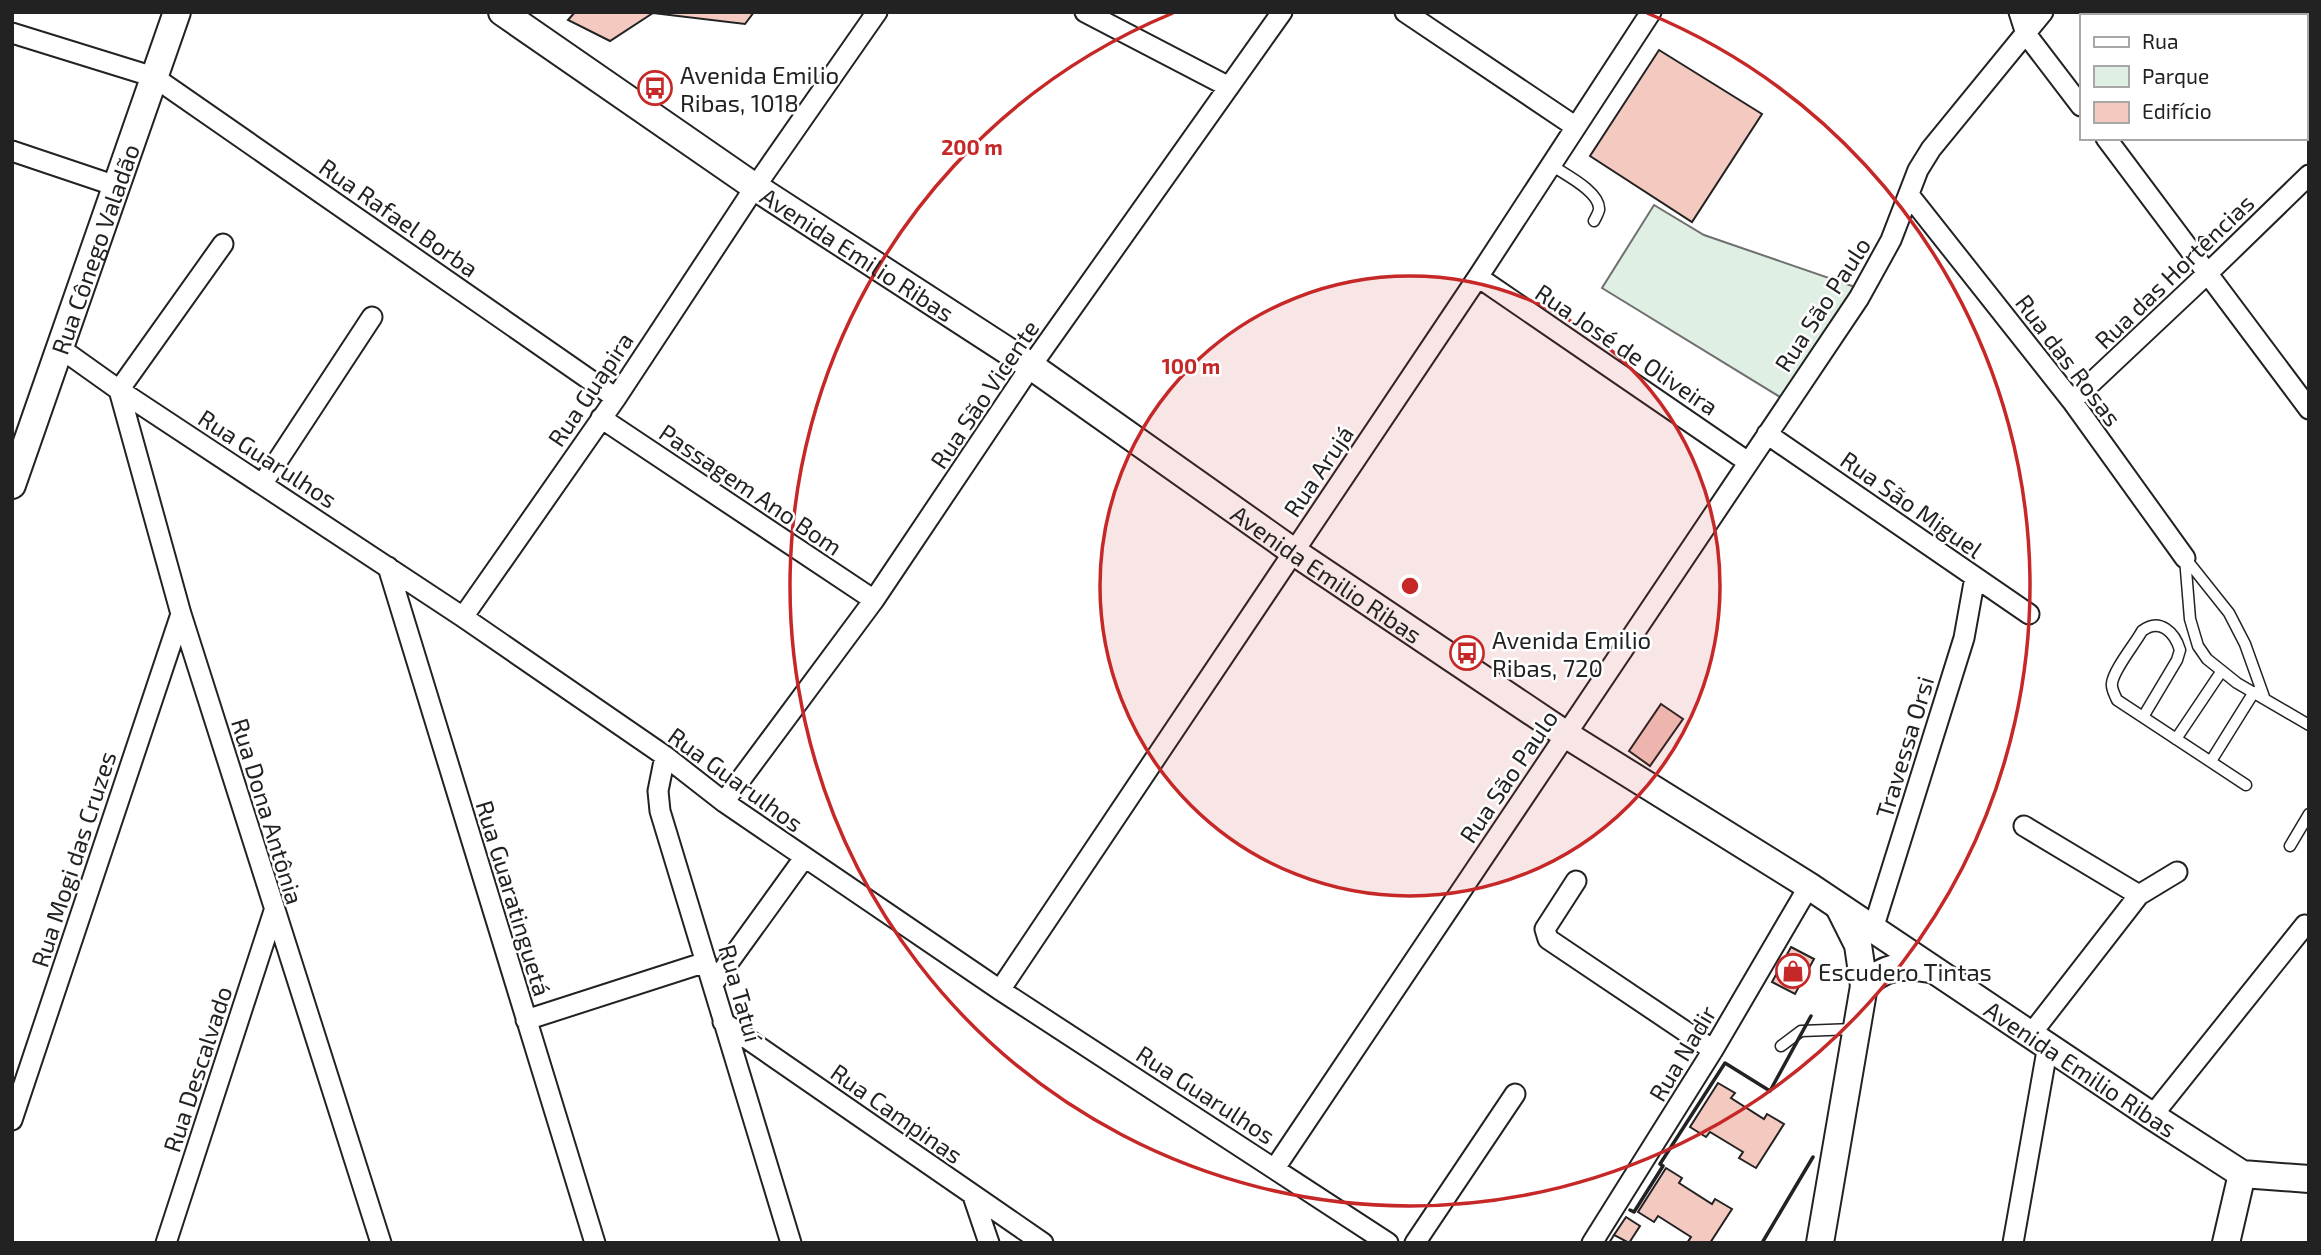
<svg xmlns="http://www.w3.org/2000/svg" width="2321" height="1255" viewBox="0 0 2321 1255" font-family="'Exo 2',sans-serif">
	<rect width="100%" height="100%" fill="#fff"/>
	<path fill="#e0efe3" stroke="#6f6f6f" stroke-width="2" d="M1654 205 1704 235 1858 288 1780 397 1602 288Z"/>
	<path fill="#f3c9c0" stroke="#222" stroke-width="2" d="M575 12H754L745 24 653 13 610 41 568 20Z
		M1659 50 1762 114 1692 222 1590 156Z
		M1661 704 1683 719 1650 766 1629 751Z
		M1791 947 1814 959 1795 994 1772 982Z
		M1718 1083 1735 1093 1731 1098 1764 1119 1767 1114 1784 1124 1756 1168 1739 1158 1743 1152 1710 1132 1706 1137 1690 1127Z
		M1666 1168 1682 1178 1679 1183 1712 1204 1715 1199 1732 1209 1710 1243H1687L1691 1237 1658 1216 1654 1222 1638 1212Z
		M1626 1217 1640 1226 1629 1243 1614 1235Z"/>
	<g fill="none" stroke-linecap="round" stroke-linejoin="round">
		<g stroke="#222" stroke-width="13">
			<path id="lane" d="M1551 165C1564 174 1601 192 1599 210 1598 214 1596 217 1594 221
				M2185 558 2190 619 2198 646 2207 659 2237 683 2309 725
				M2186 559 2229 613 2245 644 2264 697
				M2143 717 2177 660 2180 650C2175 633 2160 617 2142 631 2135 644 2114 669 2112 683 2111 689 2115 695 2117 700L2246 785
				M2176 739 2221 672
				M2211 761 2254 692
				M2290 846 2309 814
				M1781 1046 1801 1031 1854 1029"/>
		</g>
		<g stroke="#222" stroke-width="23">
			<path id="street" d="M1085 12 1229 87
				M1405 12 1576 127
				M2019 12 2026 34 2081 106
				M12 33 154 77 616 398
				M2106 138 2309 409
				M12 151 116 186
				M1909 195 2072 401 2185 558
				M223 244 119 390 181 614 381 1243
				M1478 277 1748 462
				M60 348 119 390 463 617 665 756 724 802 1000 990 1388 1243
				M2072 401 2208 273 2309 175
				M601 418 874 600
				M1767 434 2029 614
				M263 483 372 317
				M388 567 595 1243
				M463 617 616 398 755 187 877 12
				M665 756 658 791 660 811 791 1243
				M724 802 874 600 1031 366 1282 12
				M2024 826 2139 895
				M1576 881 1545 929 1548 939 1713 1050
				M1873 929 1964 638 1975 577
				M713 984 804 858
				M1000 990 1478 277 1651 12
				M526 1020 706 962
				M723 1022 1043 1243
				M2031 1034 2139 895 2177 872
				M2152 1116 2305 925
				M12 1120 181 614
				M1275 1168 1859 298 1891 240 1918 170 1931 149 2043 12
				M973 1196 989 1243
				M166 1243 274 911
				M1415 1243 1515 1094
				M1592 1243 1713 1050 1809 886
				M2013 1243 2048 1045"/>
		</g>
		<g stroke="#222" stroke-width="30">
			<g id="secondary">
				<path id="s1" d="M502 12 755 187 1031 366 1294 552 1565 734 1809 886 2152 1116 2242 1174 2309 1179"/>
				<path id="s2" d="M12 485 177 12"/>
				<path d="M1864 986C1884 966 1903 964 1930 969"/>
				<path d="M1820 1243 1864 986 1858 945 1840 909"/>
				<path d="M2226 1243 2242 1174"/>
			</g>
		</g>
		<use href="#lane" stroke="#fff" stroke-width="10"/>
		<use href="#street" stroke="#fff" stroke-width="19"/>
		<use href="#secondary" stroke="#fff" stroke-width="26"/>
		<path stroke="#222" stroke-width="2" stroke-dasharray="9 3.5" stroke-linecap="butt" d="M1609 1243 1614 1235"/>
		<path stroke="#222" stroke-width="3.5" d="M1630 1210 1634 1212 1663 1166 1660 1164 1725 1063 1770 1091 1811 1016
			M1762 1243 1813 1157"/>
	</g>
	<circle cx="1410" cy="586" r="310" fill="#c62828" fill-opacity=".12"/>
	<g fill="none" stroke="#c62828" stroke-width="3.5">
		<circle cx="1410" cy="586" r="310"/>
		<path d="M1647 13A620 620 0 1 1 1173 13"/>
	</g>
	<defs>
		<g id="bus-ring" transform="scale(1.75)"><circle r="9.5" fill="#fff" stroke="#c62828" stroke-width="1.5"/><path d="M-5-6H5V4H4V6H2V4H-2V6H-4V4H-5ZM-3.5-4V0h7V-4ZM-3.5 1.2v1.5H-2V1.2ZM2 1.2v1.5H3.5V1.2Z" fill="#c62828"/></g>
		<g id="shop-ring" transform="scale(1.75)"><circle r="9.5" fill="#fff" stroke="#c62828" stroke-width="1.5"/><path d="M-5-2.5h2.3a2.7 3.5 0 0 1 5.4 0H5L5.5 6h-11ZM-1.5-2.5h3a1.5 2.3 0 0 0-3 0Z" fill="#c62828"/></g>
	</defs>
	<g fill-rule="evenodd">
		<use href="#bus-ring" x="655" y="88"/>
		<use href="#bus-ring" x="1467" y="653"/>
		<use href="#shop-ring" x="1793" y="971"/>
	</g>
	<g text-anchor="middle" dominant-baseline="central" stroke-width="5" stroke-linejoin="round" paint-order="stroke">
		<g font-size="24" fill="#222" stroke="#fff" text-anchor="start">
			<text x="680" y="74">Avenida Emilio<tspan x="680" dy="28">Ribas, 1018</tspan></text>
			<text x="1492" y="639">Avenida Emilio<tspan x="1492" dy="28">Ribas, 720</tspan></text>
			<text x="1818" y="971">Escudero Tintas</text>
		</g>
		<g font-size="24" fill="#222" stroke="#fff">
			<text transform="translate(399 217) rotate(35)">Rua Rafael Borba</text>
			<text stroke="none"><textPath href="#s2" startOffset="250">Rua Cônego Valadão</textPath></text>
			<text stroke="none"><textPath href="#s1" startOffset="430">Avenida Emilio Ribas</textPath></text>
			<text transform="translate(2174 271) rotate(-44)">Rua das Hortências</text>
			<text transform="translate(1822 304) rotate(-57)">Rua São Paulo</text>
			<text transform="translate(1627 349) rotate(34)">Rua José de Oliveira</text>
			<text transform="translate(2069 360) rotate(53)">Rua das Rosas</text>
			<text transform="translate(590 389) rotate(-56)">Rua Guapira</text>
			<text transform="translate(984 394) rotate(-56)">Rua São Vicente</text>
			<text transform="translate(268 458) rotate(33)">Rua Guarulhos</text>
			<text transform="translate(1318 471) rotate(-56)">Rua Arujá</text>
			<text transform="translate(751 489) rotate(34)">Passagem Ano Bom</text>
			<text transform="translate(1912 504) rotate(35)">Rua São Miguel</text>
			<text stroke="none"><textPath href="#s1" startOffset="998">Avenida Emilio Ribas</textPath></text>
			<text transform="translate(1904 747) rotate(-73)">Travessa Orsi</text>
			<text transform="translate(1508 776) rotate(-56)">Rua São Paulo</text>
			<text transform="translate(736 779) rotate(36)">Rua Guarulhos</text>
			<text transform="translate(268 811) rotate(73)">Rua Dona Antônia</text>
			<text transform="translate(73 859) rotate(-72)">Rua Mogi das Cruzes</text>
			<text transform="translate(514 898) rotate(73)">Rua Guaratinguetá</text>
			<text transform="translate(741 993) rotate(74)">Rua Tatuí</text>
			<text transform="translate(1682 1053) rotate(-59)">Rua Nadir</text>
			<text stroke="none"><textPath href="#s1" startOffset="1900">Avenida Emilio Ribas</textPath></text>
			<text transform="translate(197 1069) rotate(-72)">Rua Descalvado</text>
			<text transform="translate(1206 1094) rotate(33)">Rua Guarulhos</text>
			<text transform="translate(897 1113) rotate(35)">Rua Campinas</text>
		</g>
	</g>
	<circle cx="1410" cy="586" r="10" fill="#c62828" stroke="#fff" stroke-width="3.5"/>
	<g font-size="21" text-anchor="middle" font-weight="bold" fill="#c62828" stroke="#fff" stroke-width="5" stroke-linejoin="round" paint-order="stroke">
		<text x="972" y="155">200 m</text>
		<text x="1191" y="374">100 m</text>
	</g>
	<rect width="2321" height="1255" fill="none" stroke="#222222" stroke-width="28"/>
	<rect x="2080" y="14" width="228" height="126" fill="#ffffff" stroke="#a7a7a7" stroke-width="2"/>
	<rect x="2094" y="37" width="35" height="10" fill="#ffffff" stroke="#a7a7a7" stroke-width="2"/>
	<text x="2142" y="49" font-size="21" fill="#222222">Rua</text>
	<rect x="2094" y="66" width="35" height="21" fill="#e0efe3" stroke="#a7a7a7" stroke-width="2"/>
	<text x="2142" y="84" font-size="21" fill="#222222">Parque</text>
	<rect x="2094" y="102" width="35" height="21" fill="#f3c9c0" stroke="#a7a7a7" stroke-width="2"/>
	<text x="2142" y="119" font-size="21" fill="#222222">Edifício</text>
</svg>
